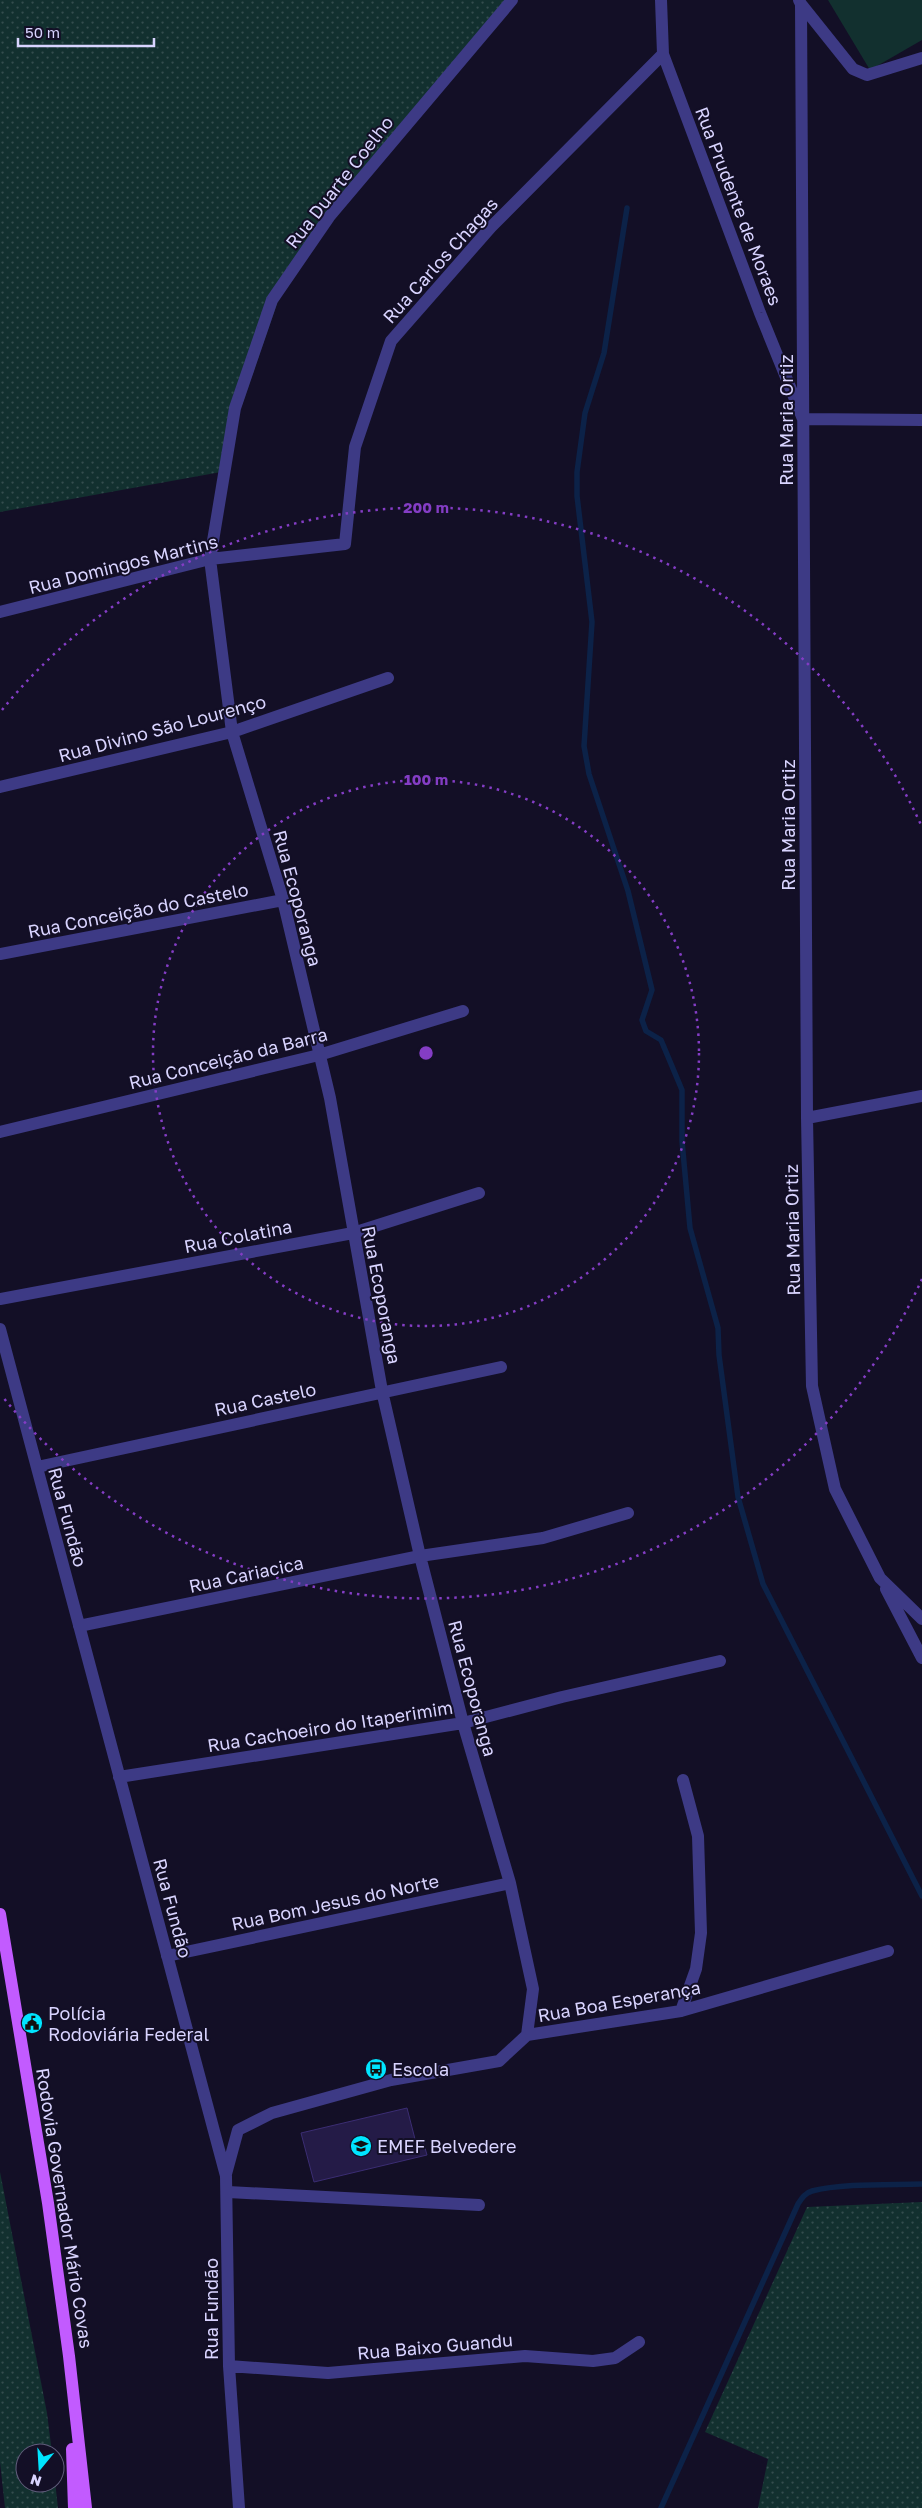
<svg xmlns="http://www.w3.org/2000/svg" width="922" height="2508" viewBox="0 0 922 2508" font-family="'Golos Text',sans-serif">
	<defs>
		<pattern id="grass-dots" width="8" height="8" patternUnits="userSpaceOnUse" patternTransform="scale(1.25)"><rect width="8" height="8" fill="#12302f"/><path d="M2 2h.1M6 6h.1" fill="none" stroke="#344d4e" stroke-width="1.8" stroke-linecap="round"/></pattern>
	</defs>
	<rect width="100%" height="100%" fill="#130f26"/>
	<path fill="url(#grass-dots)" d="M0 0H514L289 269 232 434 221 472 0 512Z
		M0 2172 47 2413 52 2453H25V2483H55V2481L58 2508H5L0 2462Z
		M922 2202V2508H758L768 2459 705 2432 807 2207Z"/>
	<path fill="#12302f" d="M828 0H922V40L870 70Z"/>
	<g fill="none" stroke-linecap="round" stroke-linejoin="round">
		<path stroke="#0c2248" stroke-width="5.5" d="M627 208 604 353 585 413 577 472V496L592 622 584 746 589 774 628 891 652 990 642 1020 646 1031 661 1040 682 1090V1141L690 1228 718 1328 719 1355 738 1497 763 1584 922 1896
			M661 2508 798 2204C802 2198 805 2193 812 2191 842 2183 890 2185 922 2184"/>
	</g>
	<path fill="#241b47" stroke="#3b2d73" d="M407 2108 416 2143 423 2141 427 2155 314 2182 301 2133Z"/>
	<g fill="none" stroke-linecap="round" stroke-linejoin="round">
		<path stroke="#3d3a85" stroke-width="12" d="M512 0 329 217 272 300 235 408 210 559 232 732 283 900 330 1098 382 1391 420 1556 463 1723 510 1883 533 1989 527 2035
			M661 0 663 54 760 313 803 419 922 420
			M799 0 801 4 807 1118 812 1386 835 1489 880 1578 922 1619
			M801 4 853 69 867 75 922 58
			M0 612 210 559 345 544 355 447 391 341 491 227 663 54
			M0 787 232 732 388 678
			M0 954 283 900
			M807 1118 922 1096
			M0 1132 319 1055 463 1011
			M0 1299 353 1233 479 1193
			M0 1329 226 2176 229 2366 239 2508
			M37 1467 501 1367
			M886 1589 922 1658
			M79 1626 420 1556 543 1538 628 1513
			M119 1777 463 1723 562 1697 720 1661
			M167 1956 510 1883
			M681 2011 696 1969 701 1933 698 1836 683 1780
			M226 2174 238 2130 272 2113 391 2080 499 2061 527 2035 681 2011 888 1951
			M228 2192 479 2205
			M229 2366 328 2373 525 2356 593 2361 615 2358 639 2342"/>
		<path stroke="#c25bff" stroke-width="12" d="M0 1914 48 2203 69 2356 86 2508
			M72 2449 74 2508"/>
	</g>
	<g fill="none" stroke="#843dc5" stroke-width="2.5" stroke-dasharray="2.5 5">
		<circle cx="426" cy="1053" r="273"/>
		<path d="M922 1279A545 545 0 0 1 2 1396M2 710A545 545 0 0 1 922 827"/>
	</g>
	<defs>
		<g id="civic-disc" transform="scale(1.125)"><circle r="9.5" fill="#00e5ff" stroke="#130f26"/><path d="M-.6-6.5H3V-4.5H.6V-3L4-1V1h2V6H-6V1h2V-1L-.6-3ZM-1.2 2.5V6h2.4V2.5Z" fill="#111"/></g>
		<g id="bus-disc" transform="scale(1.125)"><circle r="9.5" fill="#00e5ff" stroke="#130f26"/><path d="M-5-6H5V4H4V6H2V4H-2V6H-4V4H-5ZM-3.5-4V0h7V-4ZM-3.5 1.2v1.5H-2V1.2ZM2 1.2v1.5H3.5V1.2Z" fill="#111"/></g>
		<g id="school-disc" transform="scale(1.125)"><circle r="9.5" fill="#00e5ff" stroke="#130f26"/><path d="M0-5L7-2L0 1L-7-2ZM-4 1L0 2.5L4 1V4Q0 6-4 4Z" fill="#111"/></g>
	</defs>
	<g fill-rule="evenodd">
		<use href="#civic-disc" x="32" y="2023"/>
		<use href="#bus-disc" x="376" y="2069"/>
		<use href="#school-disc" x="361" y="2146"/>
	</g>
	<g text-anchor="middle" dominant-baseline="central" stroke-width="4" stroke-linejoin="round" paint-order="stroke">
		<g font-size="18" fill="#d9d4ff" stroke="#130f26">
			<text transform="translate(339 182) rotate(-52)">Rua Duarte Coelho</text>
			<text transform="translate(739 206) rotate(69)">Rua Prudente de Moraes</text>
			<text transform="translate(440 260) rotate(-48)">Rua Carlos Chagas</text>
			<text transform="translate(786 420) rotate(-90)">Rua Maria Ortiz</text>
			<text transform="translate(123 564) rotate(-14)">Rua Domingos Martins</text>
			<text transform="translate(162 728) rotate(-15)">Rua Divino São Lourenço</text>
			<text transform="translate(788 825) rotate(-90)">Rua Maria Ortiz</text>
			<text transform="translate(298 898) rotate(75)">Rua Ecoporanga</text>
			<text transform="translate(138 910) rotate(-11)">Rua Conceição do Castelo</text>
			<text transform="translate(228 1058) rotate(-14)">Rua Conceição da Barra</text>
			<text transform="translate(792 1230) rotate(-91)">Rua Maria Ortiz</text>
			<text transform="translate(238 1236) rotate(-11)">Rua Colatina</text>
			<text transform="translate(382 1295) rotate(79)">Rua Ecoporanga</text>
			<text transform="translate(265 1399) rotate(-12)">Rua Castelo</text>
			<text transform="translate(68 1517) rotate(75)">Rua Fundão</text>
			<text transform="translate(246 1574) rotate(-12)">Rua Cariacica</text>
			<text transform="translate(473 1688) rotate(75)">Rua Ecoporanga</text>
			<text transform="translate(330 1726) rotate(-9)">Rua Cachoeiro do Itaperimim</text>
			<text transform="translate(335 1902) rotate(-12)">Rua Bom Jesus do Norte</text>
			<text transform="translate(173 1908) rotate(75)">Rua Fundão</text>
			<text transform="translate(619 2001) rotate(-10)">Rua Boa Esperança</text>
			<text transform="translate(65 2208) rotate(81)">Rodovia Governador Mário Covas</text>
			<text transform="translate(211 2309) rotate(-90)">Rua Fundão</text>
			<text transform="translate(435 2346) rotate(-5)">Rua Baixo Guandu</text>
		</g>
		<g font-size="18" fill="#d9d4ff" stroke="#130f26" text-anchor="start">
			<text x="48" y="2013">Polícia<tspan x="48" dy="21">Rodoviária Federal</tspan></text>
			<text x="392" y="2069">Escola</text>
			<text x="377" y="2146">EMEF Belvedere</text>
		</g>
	</g>
	<circle cx="426" cy="1053" r="8" fill="#843dc5" stroke="#130f26" stroke-width="2.5"/>
	<g font-size="15" text-anchor="middle" font-weight="bold" fill="#843dc5" stroke="#130f26" stroke-width="4" stroke-linejoin="round" paint-order="stroke">
		<text x="426" y="513">200 m</text>
		<text x="426" y="785">100 m</text>
	</g>
	<g transform="translate(40 2468) rotate(198)"><circle r="24" fill="#130f26" stroke="#625e7d"/>
	<path d="M0-4L9 19L0 12L-9 19Z" fill="#00e5ff"/>
	<text y="-8" font-size="14" font-weight="bold" text-anchor="middle" fill="#d9d4ff">N</text>
	</g>
	<path d="M18 38v8h136v-8" fill="none" stroke="#d9d4ff" stroke-width="2.5"/>
	<text x="25" y="38" font-size="15" fill="#d9d4ff" stroke="#130f26" stroke-width="4" paint-order="stroke">50 m</text>
</svg>
